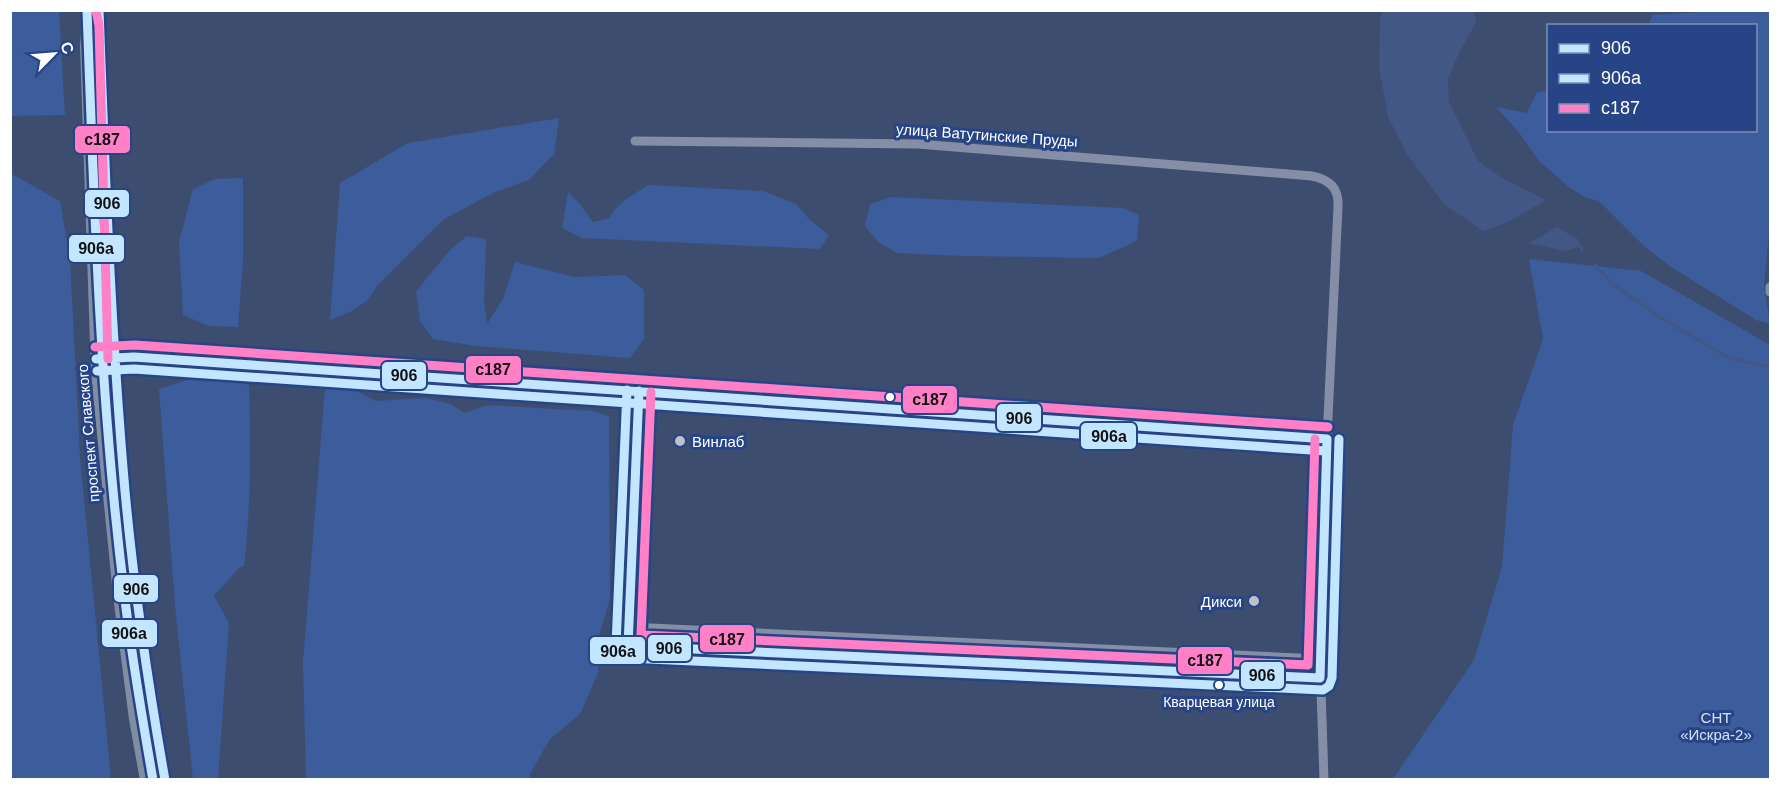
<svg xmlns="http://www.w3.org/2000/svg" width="1781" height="790" viewBox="0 0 1781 790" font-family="Helvetica,sans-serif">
	<rect width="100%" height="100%" fill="#3d4d70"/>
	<path fill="#3c5c9b" d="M10 11H59L65 115 11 116Z
		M1719 11H1770V223L1764 286 1770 324 1756 320 1671 267 1645 247 1599 201 1584 197 1569 187 1540 162 1518 131 1496 107 1527 113 1537 92 1548 91V130H1756V26L1648 25 1653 15Z
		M559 118 554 154 529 180 493 193 444 219 377 286 368 300 352 311 330 320 340 183 408 143Z
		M10 173 60 201 70 259 80 457 111 779H11Z
		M243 178V261L238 327 209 326 183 315 179 242 193 189 215 179Z
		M648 185 763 191 796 204 809 219 829 235 820 249 582 238 562 228 568 192 580 204 593 222 609 218C618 202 633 195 648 185Z
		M891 197 1123 208 1139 215 1137 241 1099 258 963 256 897 253 878 242 865 226 870 204Z
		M467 236 486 239 484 302 487 324 503 299 515 262 574 277 625 275 644 290V339L630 358 476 346 433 339 420 321 416 291 451 249Z
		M1529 259 1641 271 1770 345V779H1393L1474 660 1502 567 1513 425 1543 339Z
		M98 282 103 283 107 342H101Z
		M326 376 376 401 425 398 451 404 464 413 488 405 592 411 609 416 610 598 600 633 598 673 580 714 550 739 530 774V779H306L303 662Z
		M104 378H110C123 512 133 647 159 779H153C127 647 116 513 104 378Z
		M241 379 249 386C251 446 251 506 244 566L240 567 214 596 229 623 218 779H193L175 606 159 389 187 380Z"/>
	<path fill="#425785" d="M1383 11H1474L1476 22 1459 53 1448 79 1449 102 1478 161 1502 178 1546 200 1508 222 1483 231 1444 204 1407 154 1388 117 1379 67 1380 17Z
		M1557 227 1579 240 1580 246 1565 251 1529 243Z"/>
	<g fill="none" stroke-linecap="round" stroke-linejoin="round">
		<path stroke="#425785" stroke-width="3" d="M1580 246 1582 250
			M1595 265 1614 285 1661 318 1729 358 1770 367"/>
		<path stroke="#848ea6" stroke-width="9" d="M635 141 918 144 1312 176C1331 180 1339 189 1338 207L1327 439 1320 659 1324 780
			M1770 287V292
			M96 359 134 357 1327 439
			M639 391 628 646 1320 678
			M629 627 1320 659"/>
		<path stroke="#828da3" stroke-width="12" d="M89 10 86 46 97 373 119 595 135 719 146 780
			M99 10C109 267 116 526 165 780"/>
		<g stroke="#274586" stroke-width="14">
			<path id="bus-1" d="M99 10C105 171 111 332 125 491 134 588 148 684 165 780
				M96 359 134 357 1327 439
				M639 391 628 646 1320 678 1327 439"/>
		</g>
		<g stroke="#274586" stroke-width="14">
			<path id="bus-2" d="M87 10C94 204 100 398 124 591 131 654 142 717 153 780
				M97 371 134 369 1326 451
				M627 390 616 645 619 654 627 658 1323 690 1329 686 1332 678 1339 439"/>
		</g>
		<g stroke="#274586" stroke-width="14">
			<path id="bus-3" d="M96 10 99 26 108 359
				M95 347 135 345 1328 427
				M651 392 641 635 1308 665 1315 439"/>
		</g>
		<use href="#bus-1" stroke="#c2e6ff" stroke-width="9"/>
		<use href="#bus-2" stroke="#c2e6ff" stroke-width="9"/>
		<use href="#bus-3" stroke="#ff80c6" stroke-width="9"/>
	</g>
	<g fill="#fff" stroke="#274586" stroke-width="2">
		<circle cx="890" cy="397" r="5"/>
		<circle cx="1219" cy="685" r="5"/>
	</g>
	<g fill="#bbc1cd" stroke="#274586" stroke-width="2">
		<circle cx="680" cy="441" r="6"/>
		<circle cx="1254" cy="601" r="6"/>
	</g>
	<g text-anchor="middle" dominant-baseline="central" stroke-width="6" stroke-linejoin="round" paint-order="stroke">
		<g font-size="14" fill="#fff" stroke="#274586">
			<text x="1219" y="702">Кварцевая улица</text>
		</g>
		<g font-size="15" fill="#fff" stroke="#274586">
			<text transform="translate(987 135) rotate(4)">улица Ватутинские Пруды</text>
			<text transform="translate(88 433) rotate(-95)">проспект Славского</text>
		</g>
		<g font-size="15" fill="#fff" stroke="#274586" text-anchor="start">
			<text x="692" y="441">Винлаб</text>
			<text x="1242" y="601" text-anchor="end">Дикси</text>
		</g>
		<g font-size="15" fill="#d6e1f6" stroke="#274586">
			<text x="1716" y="717">СНТ<tspan x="1716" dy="17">«Искра-2»</tspan></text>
		</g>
	</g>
	<g stroke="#274586" stroke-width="2">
		<rect x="74" y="125" width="57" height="29" rx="6" fill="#ff80c6"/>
		<rect x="84" y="189" width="46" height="29" rx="6" fill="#c2e6ff"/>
		<rect x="68" y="234" width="57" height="29" rx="6" fill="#c2e6ff"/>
		<rect x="465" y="355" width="57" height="29" rx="6" fill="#ff80c6"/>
		<rect x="381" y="361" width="46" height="29" rx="6" fill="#c2e6ff"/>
		<rect x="902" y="385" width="56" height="29" rx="6" fill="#ff80c6"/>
		<rect x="996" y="403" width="46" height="29" rx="6" fill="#c2e6ff"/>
		<rect x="1080" y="422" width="57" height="28" rx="6" fill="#c2e6ff"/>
		<rect x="113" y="574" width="46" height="29" rx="6" fill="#c2e6ff"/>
		<rect x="101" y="619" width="57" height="29" rx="6" fill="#c2e6ff"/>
		<rect x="699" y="624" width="56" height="29" rx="6" fill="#ff80c6"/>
		<rect x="647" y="634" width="45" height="28" rx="6" fill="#c2e6ff"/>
		<rect x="589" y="636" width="57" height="29" rx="6" fill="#c2e6ff"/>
		<rect x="1177" y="646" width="56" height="29" rx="6" fill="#ff80c6"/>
		<rect x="1240" y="661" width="45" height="29" rx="6" fill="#c2e6ff"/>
	</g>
	<g font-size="16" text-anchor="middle" font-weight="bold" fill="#111">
		<text x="102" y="145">с187</text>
		<text x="107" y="209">906</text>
		<text x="96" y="254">906а</text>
		<text x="493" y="375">с187</text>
		<text x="404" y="381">906</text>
		<text x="930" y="405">с187</text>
		<text x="1019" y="424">906</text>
		<text x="1109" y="442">906а</text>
		<text x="136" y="595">906</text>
		<text x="129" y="639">906а</text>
		<text x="727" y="645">с187</text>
		<text x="669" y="654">906</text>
		<text x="618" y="657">906а</text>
		<text x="1205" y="666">с187</text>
		<text x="1262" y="681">906</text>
	</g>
	<rect width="1781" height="790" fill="none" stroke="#ffffff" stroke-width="24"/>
	<rect x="1547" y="24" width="210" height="108" fill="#274586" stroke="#7d8fb6" stroke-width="1.5"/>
	<rect x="1559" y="44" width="30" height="9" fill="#c2e6ff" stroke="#7d8fb6" stroke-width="1.5"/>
	<text x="1601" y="54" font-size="18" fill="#ffffff">906</text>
	<rect x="1559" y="74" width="30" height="9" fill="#c2e6ff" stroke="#7d8fb6" stroke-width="1.5"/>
	<text x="1601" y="84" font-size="18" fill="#ffffff">906а</text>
	<rect x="1559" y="104" width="30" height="9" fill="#ff80c6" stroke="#7d8fb6" stroke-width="1.5"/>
	<text x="1601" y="114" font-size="18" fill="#ffffff">с187</text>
	<g transform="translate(54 54) rotate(65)" stroke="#274586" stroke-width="4.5" paint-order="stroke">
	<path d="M0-4.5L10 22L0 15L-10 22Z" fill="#ffffff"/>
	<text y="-9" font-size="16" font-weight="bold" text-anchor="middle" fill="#ffffff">С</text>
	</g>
</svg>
